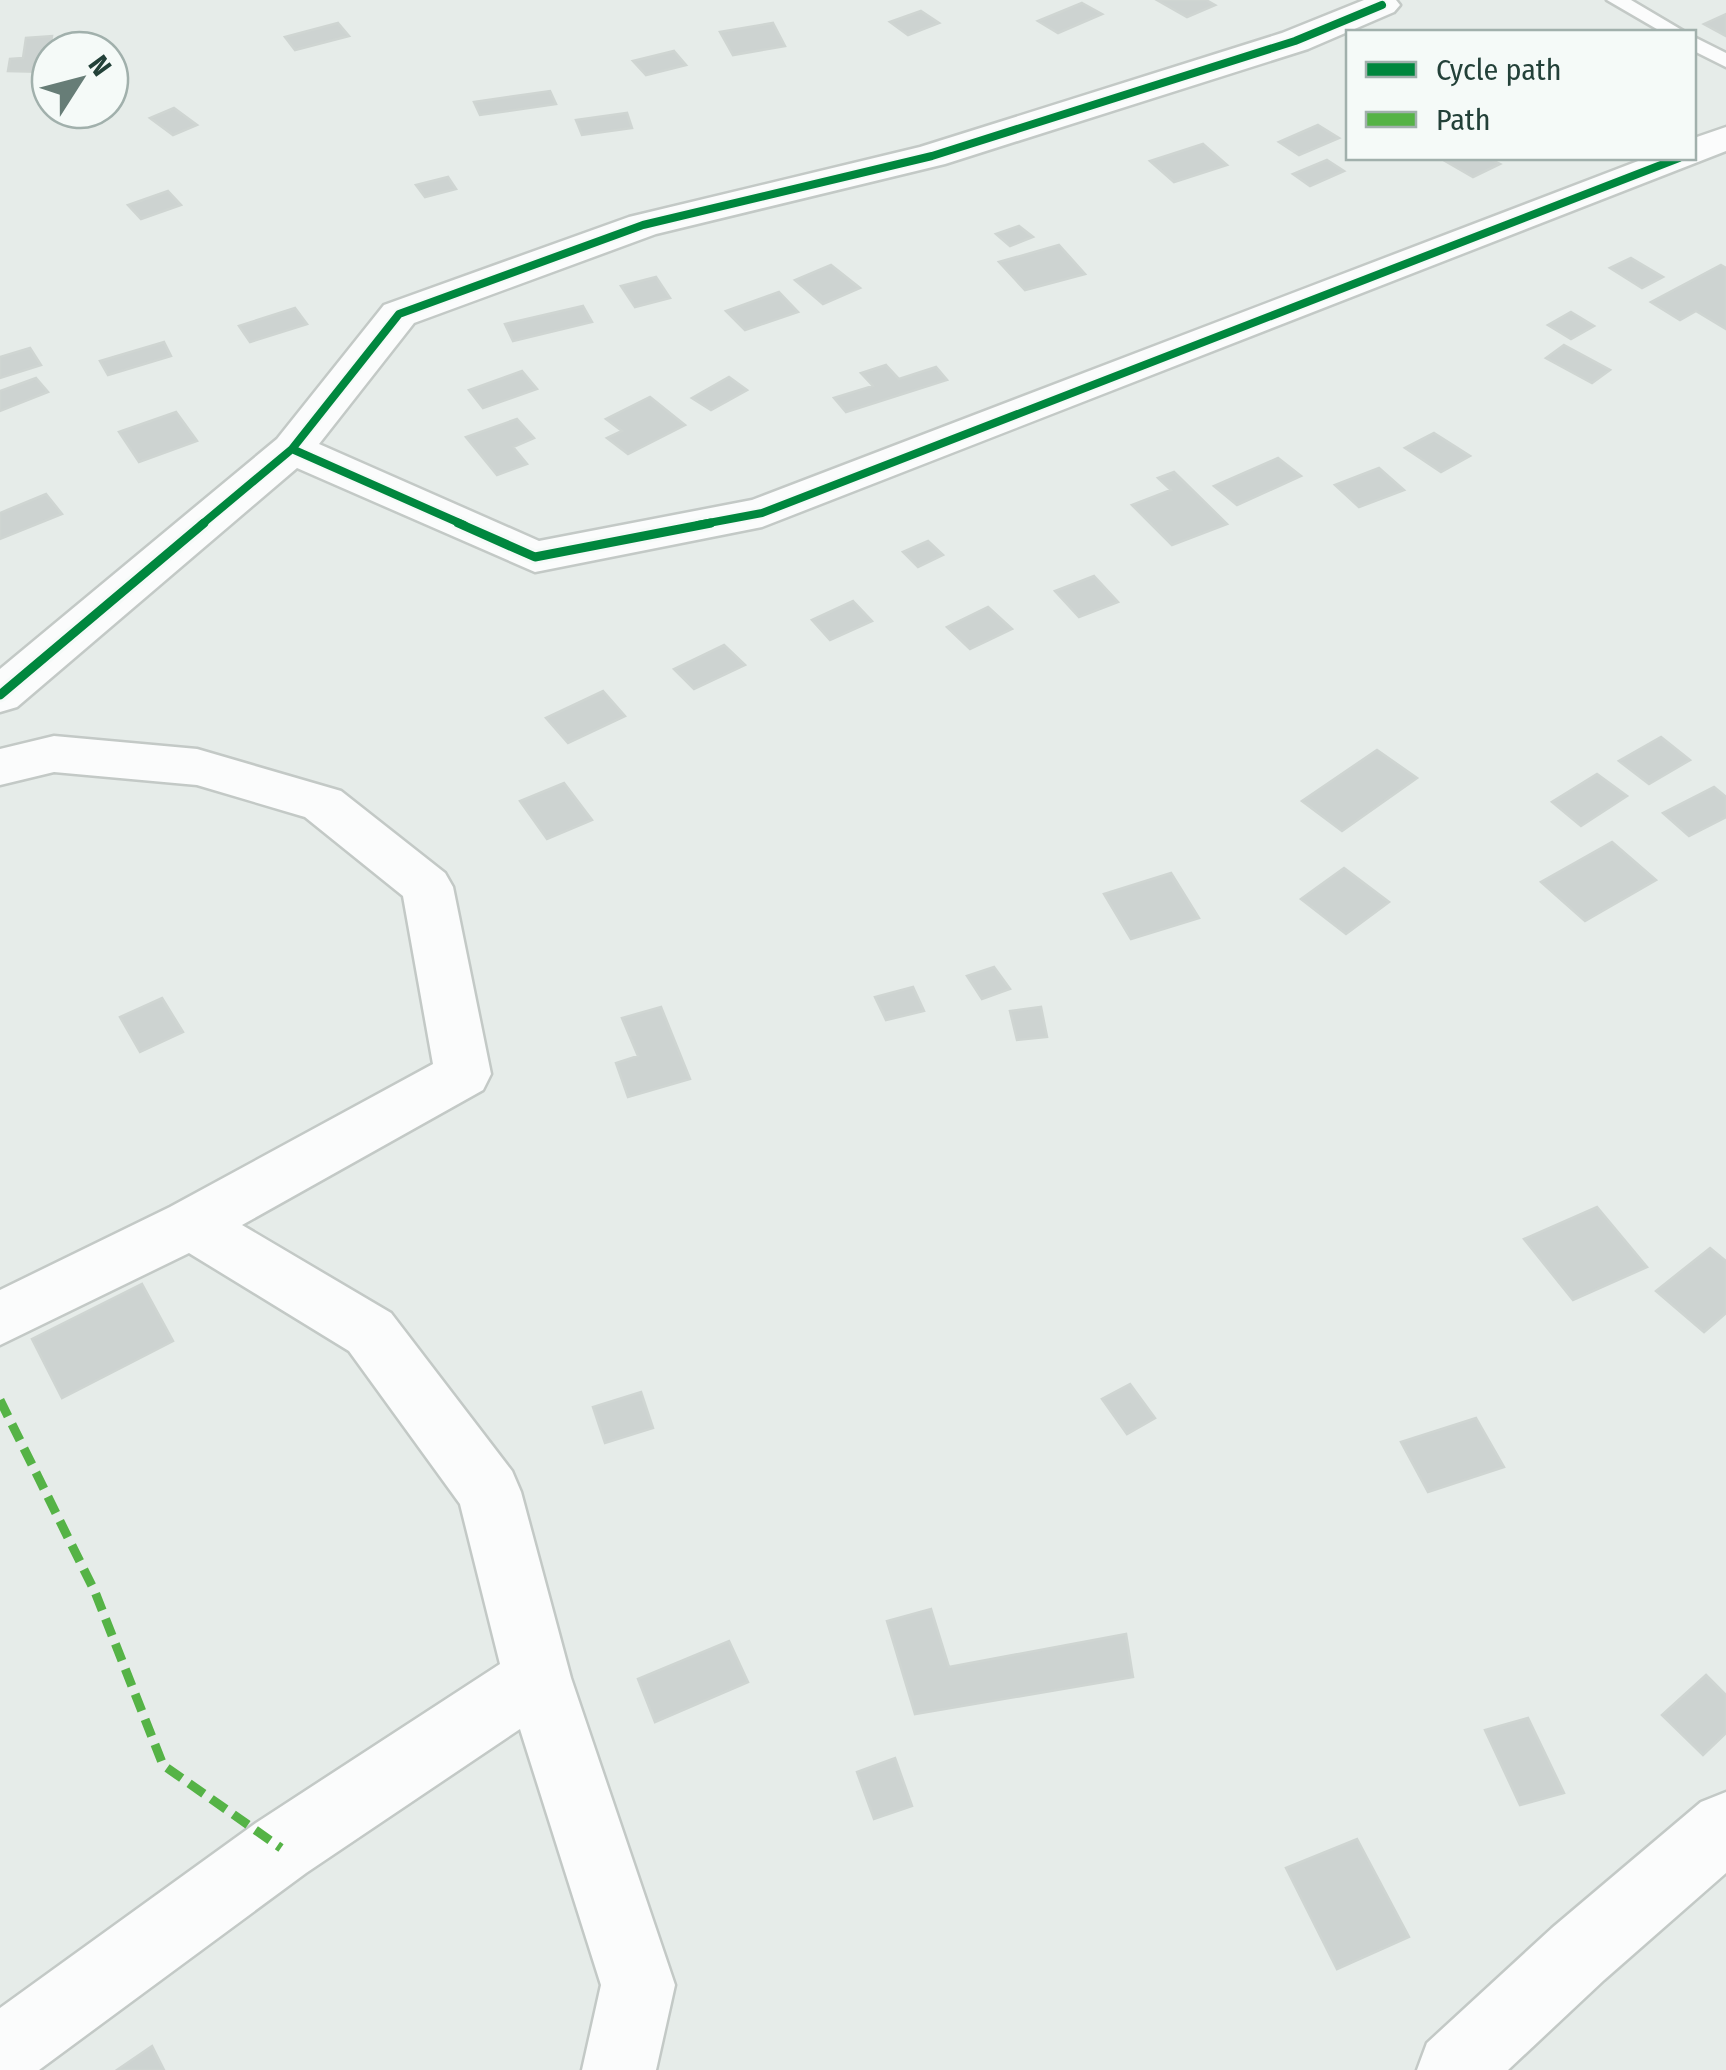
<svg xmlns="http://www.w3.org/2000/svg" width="1726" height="2070" viewBox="0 0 1726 2070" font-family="'Fira Sans Condensed',sans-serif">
	<rect width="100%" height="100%" fill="#e6ece9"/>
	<path fill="#cdd3d1" stroke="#cfd5d2" stroke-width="2.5" d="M1157 0H1206L1215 5 1187 17Z
		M1082 3 1102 14 1058 33 1038 21Z
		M921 11 939 23 908 35 890 22Z
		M1726 14V36L1704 24Z
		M338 23 349 36 295 50 285 37Z
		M773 23 785 46 733 55 720 32Z
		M52 36 51 42 70 41 69 50H50L47 72 8 71 10 59 23 58 26 38Z
		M674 51 686 65 646 75 633 61Z
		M550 91 556 104 480 115 474 102Z
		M174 108 197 125 173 135 150 118Z
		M627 113 632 128 582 135 576 120Z
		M1318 125 1339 138 1299 155 1279 142Z
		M1203 144 1227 165 1174 182 1150 161Z
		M1440 158H1488L1500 164 1473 177Z
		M1327 160 1344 171 1310 186 1293 174Z
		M448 177 456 189 425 197 416 185Z
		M168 191 181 205 141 219 128 205Z
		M1019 226 1033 237 1010 246 996 234Z
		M1059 245 1085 274 1025 290 999 262Z
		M1631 258 1663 277 1642 288 1610 268Z
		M831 265 860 288 823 304 795 280Z
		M1721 265 1726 268V329L1696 311 1680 320 1651 302Z
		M656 277 670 298 635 307 621 286Z
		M779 292 798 312 745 330 726 311Z
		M583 306 592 322 513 341 505 324Z
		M295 308 307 324 250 342 239 326Z
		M1571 312 1594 326 1571 339 1548 325Z
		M164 342 171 356 108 375 100 361Z
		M1564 345 1610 370 1592 383 1546 358Z
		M30 348 41 365 0 378V357Z
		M886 365 899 379 936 367 947 380 846 412 834 398 873 386 861 373Z
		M522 371 537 389 483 408 469 390Z
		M729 377 747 390 711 410 692 398Z
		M36 378 48 392 0 411V391Z
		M650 397 685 425 628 454 607 438 622 431 606 419Z
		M176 412 197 441 139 462 119 432Z
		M517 419 534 438 513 447 527 464 497 475 466 437Z
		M1434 433 1470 456 1441 472 1405 448Z
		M1278 458 1301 476 1237 505 1214 486Z
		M1379 468 1404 490 1359 507 1335 485Z
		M1174 472 1227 524 1172 545 1132 505 1171 490 1158 478Z
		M46 494 62 514 0 539V513Z
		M928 541 943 555 918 567 903 552Z
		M1094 576 1118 602 1079 617 1055 591Z
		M853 601 872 621 830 640 812 620Z
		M988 607 1012 629 970 649 947 627Z
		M724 645 745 665 694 689 674 669Z
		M603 691 625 716 568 743 546 718Z
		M1661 737 1690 760 1649 784 1619 761Z
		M1377 750 1417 778 1342 831 1302 801Z
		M1597 774 1627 796 1581 826 1552 802Z
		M564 783 592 820 547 839 520 801Z
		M1714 787 1726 797V817L1689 836 1663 813Z
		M1612 842 1656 880 1585 921 1541 882Z
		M1344 868 1389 902 1346 934 1301 899Z
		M1171 873 1199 918 1131 939 1104 894Z
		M994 967 1010 989 982 999 967 976Z
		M913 987 924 1011 886 1020 875 997Z
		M162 998 183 1032 140 1052 120 1017Z
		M661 1007 690 1079 628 1097 616 1063 638 1056 622 1018Z
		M1041 1007 1047 1037 1017 1040 1010 1011Z
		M1597 1207 1647 1267 1573 1300 1524 1239Z
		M1710 1248 1726 1261V1313L1704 1332 1656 1291Z
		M142 1284 173 1341 62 1398 32 1339Z
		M1130 1384 1155 1418 1127 1434 1102 1399Z
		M641 1392 653 1428 605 1443 593 1407Z
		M1476 1418 1504 1467 1428 1492 1401 1442Z
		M931 1609 949 1667 1126 1634 1133 1677 915 1714 887 1621Z
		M729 1641 748 1682 655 1722 638 1679Z
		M1706 1675 1726 1695V1733L1703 1755 1662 1715Z
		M1528 1718 1564 1793 1520 1805 1485 1730Z
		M895 1758 912 1806 874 1819 857 1772Z
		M1357 1839 1409 1937 1337 1969 1286 1868Z
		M152 2046 164 2070H117Z"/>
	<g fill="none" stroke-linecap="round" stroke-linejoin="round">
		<g stroke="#c3c9c6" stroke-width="5">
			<path id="lane" d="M1607 0H1631L1685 32H1662Z
				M1694 37 1726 53V67L1694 51Z"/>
		</g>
		<g stroke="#c3c9c6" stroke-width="5">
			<path id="street" d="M1364 0H1396L1400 5 1394 12 1308 49 945 164 656 234 414 323 319 444 539 541 752 500 1646 158H1694V138L1726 127V151L762 527 535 572 297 468 17 707 0 712V669L277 439 384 305 629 217 920 147 1282 33Z
				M54 736 197 749 341 791 445 873 453 887 491 1074 483 1090 242 1225 391 1313 512 1471 521 1492 571 1678 675 1985 656 2070H582L601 1985 520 1729 306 1873 39 2070H0V2008L256 1823 500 1664 460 1504 349 1351 189 1253 0 1345V1290L170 1207 433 1064 403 896 305 817 197 785 54 772 0 785V749Z
				M1726 1792V1873L1604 1980 1508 2070H1417L1427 2043 1552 1928 1701 1802Z"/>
		</g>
		<use href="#lane" fill="#fbfcfc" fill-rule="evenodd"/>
		<use href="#street" fill="#fbfcfc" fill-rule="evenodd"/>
		<path stroke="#55b346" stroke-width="9" stroke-dasharray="18 9" stroke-linecap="butt" d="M0 1400 95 1592 163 1765 281 1848"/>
		<g stroke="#f5faf8" stroke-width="12">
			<path id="cycleway-far1" d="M292 449 464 525
				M201 525 292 449 399 314 643 225 932 156 1295 41 1382 5
				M698 525 762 513 1679 158"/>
		</g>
		<g stroke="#f5faf8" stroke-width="15">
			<path id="cycleway" d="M458 523 535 557 711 523
				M0 695 204 523"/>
		</g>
		<use href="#cycleway-far1" stroke="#00873e" stroke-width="8"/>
		<use href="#cycleway" stroke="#00873e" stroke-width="9"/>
	</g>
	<rect x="1346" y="30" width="350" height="130" fill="#f5faf8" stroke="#a1b0ac" stroke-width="2.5"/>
	<rect x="1366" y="62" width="50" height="15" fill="#00873e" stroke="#a1b0ac" stroke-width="2.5"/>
	<text x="1436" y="80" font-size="30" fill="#234139">Cycle path</text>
	<rect x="1366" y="112" width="50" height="15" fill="#55b346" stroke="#a1b0ac" stroke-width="2.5"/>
	<text x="1436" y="130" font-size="30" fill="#234139">Path</text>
	<g transform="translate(80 80) rotate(54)"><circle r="48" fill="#f5faf8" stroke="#a1b0ac" stroke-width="2.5"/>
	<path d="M0-8L18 38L0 25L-18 38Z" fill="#677d77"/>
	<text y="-15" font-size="28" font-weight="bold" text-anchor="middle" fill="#234139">N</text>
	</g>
</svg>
